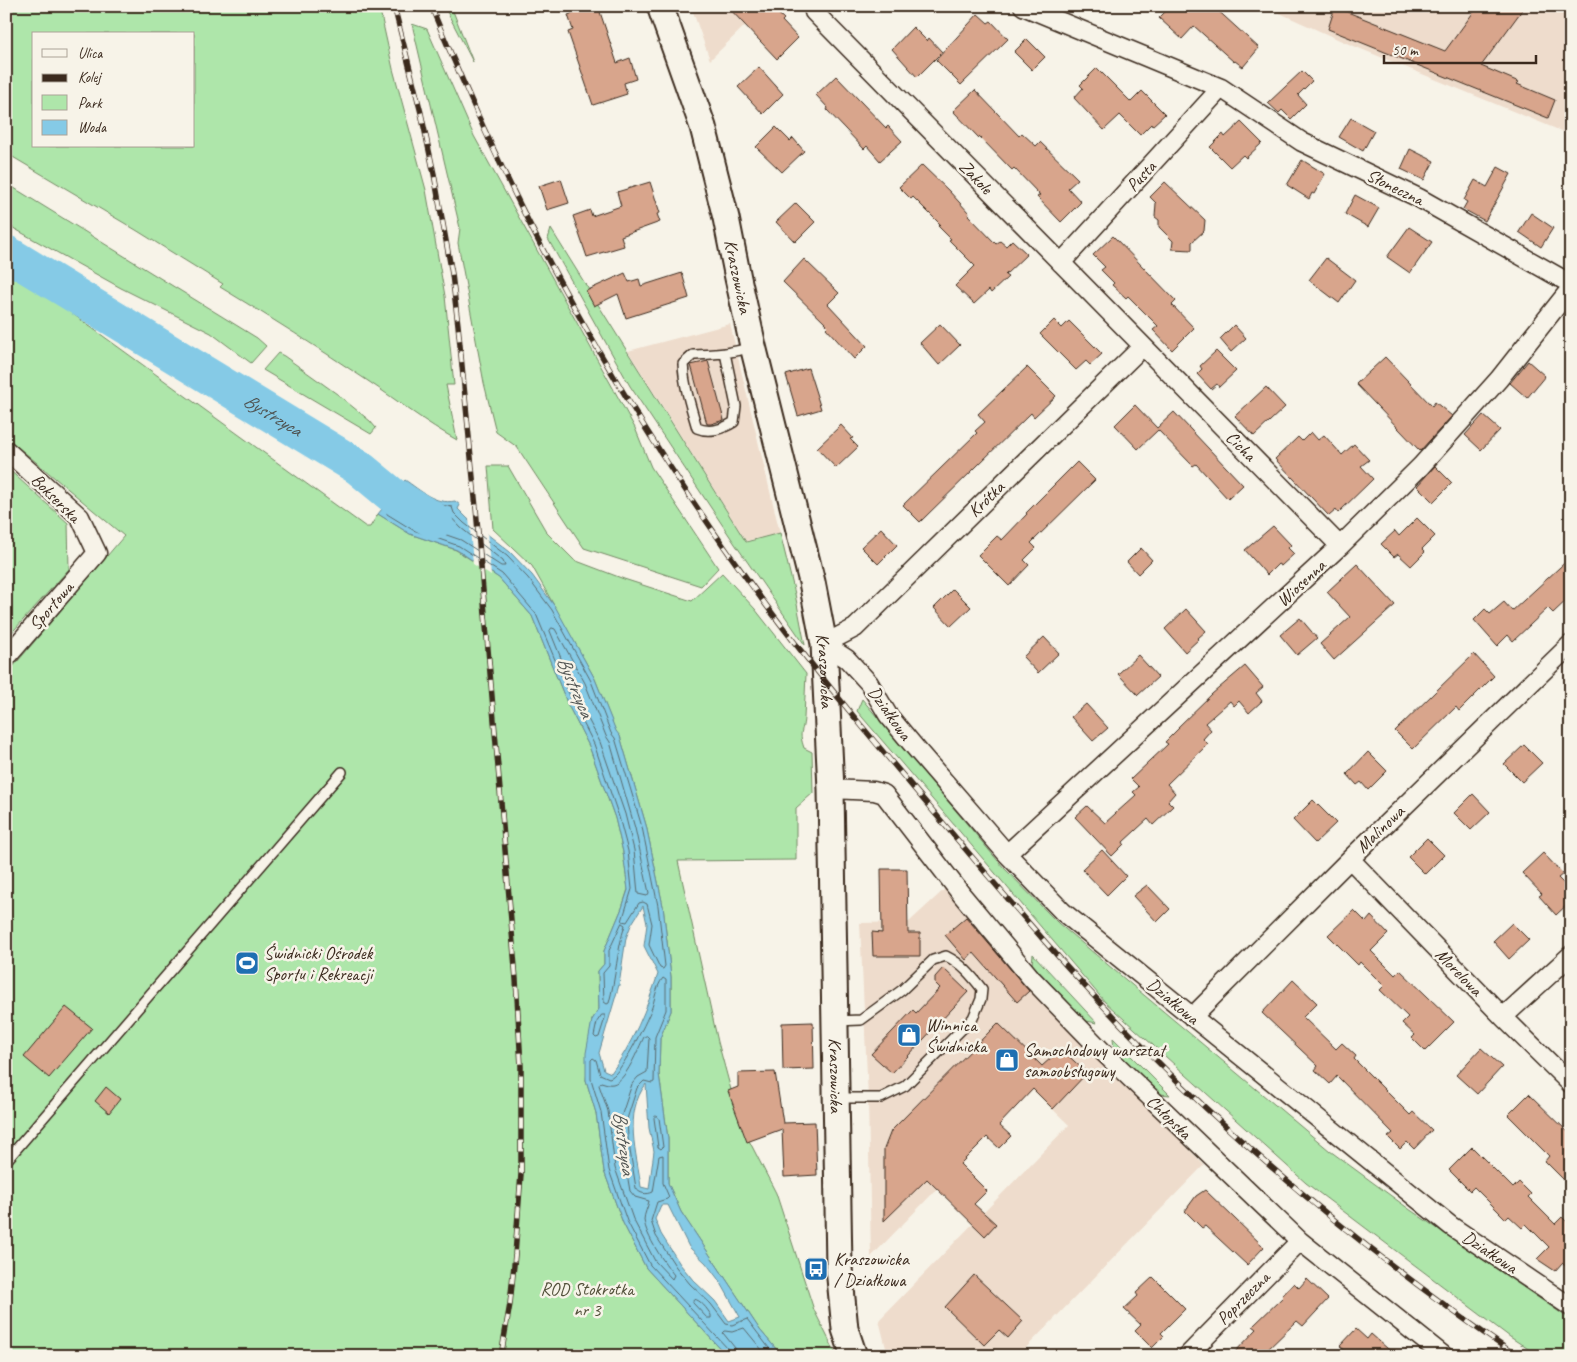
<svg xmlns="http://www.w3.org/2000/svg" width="1577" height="1362" viewBox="0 0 1577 1362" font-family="Caveat,sans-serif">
	<rect width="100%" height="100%" fill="#f7f3e8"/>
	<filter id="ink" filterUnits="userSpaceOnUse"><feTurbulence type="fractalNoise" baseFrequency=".02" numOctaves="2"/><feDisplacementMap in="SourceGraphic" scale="10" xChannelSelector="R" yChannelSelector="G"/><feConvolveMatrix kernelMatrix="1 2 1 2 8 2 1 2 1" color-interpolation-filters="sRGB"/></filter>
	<g filter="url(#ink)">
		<path fill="#eedccc" d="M691 6H765L710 60Z
			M1264 6H1571V135L1344 42Z
			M730 324 780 533 746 541 628 351Z
			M947 887 1118 1076 1204 1165 1018 1356H888L879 1320 1069 1125 1033 1090 871 1257 868 1098 860 923 909 922Z"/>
		<path fill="#aee6aa" stroke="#748864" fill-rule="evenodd" d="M6 6H379L393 69 426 190 445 296 454 385H446L457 440C426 423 398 401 368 381 320 349 270 317 220 287L223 284 136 230 6 153ZM34 34H194V146H34Z
			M444 6H451L473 62Z
			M412 24 427 29 474 136 635 428 651 467 718 568 701 586 584 548 517 447 496 432 484 383 458 243 460 228Z
			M6 183 257 338 266 346 251 363 211 333 121 288 6 224Z
			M551 229 746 542 780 533 795 594 805 645 735 544 630 386 548 239Z
			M6 271 48 296 366 527H370L378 514 410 534 456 550 499 578 532 616 568 705 589 746 615 818 623 852 628 889 622 908 604 951V964L598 971 599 1009 592 1020 586 1080 596 1113 604 1171 623 1223 646 1268 727 1356H6V675L124 536 6 437Z
			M278 353 284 356 337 394 370 421 376 428 371 434 263 370Z
			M488 466H508L547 533 574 560 624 579 692 601 722 573 755 609 806 674C805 689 805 703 804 718 803 734 798 730 804 748L812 752 813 793 796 808V860L678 861 718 1042 740 1123 776 1193 814 1310 837 1356H782L760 1330 681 1212 668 1183V1139L659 1074 660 1038 671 1011V977L663 906 646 825 620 736 616 732 595 679 532 566 493 529Z
			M6 467 68 523 69 569 6 639Z
			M862 699 1004 868 1058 923 1330 1151 1409 1209 1571 1320V1356H1539L1510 1337 1306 1183 1105 1002 857 711Z
			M1033 954 1097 1023 1086 1021 1032 964Z
			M1113 1038 1170 1095 1160 1094 1114 1050Z"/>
		<path fill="#85cae6" stroke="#678a96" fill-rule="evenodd" d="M405 480C420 490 435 505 455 501L460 505 458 509 468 519 510 552 532 575 556 608 595 679 616 731 620 736 646 825 663 906 671 977V1011L660 1038 659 1074 668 1139V1183L681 1212 760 1330 782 1356H727L646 1268 623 1223 604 1171 596 1113 586 1080V1053L592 1020 599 1009 598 971 604 964V951L622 908 628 890 623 852 615 818 589 746 568 705 532 616 499 578 457 550 410 534 378 514ZM643 906 647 924 644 946 658 974C647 1008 632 1045 611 1073L604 1070 599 1053 619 985 626 938 631 925ZM646 1084 649 1128 654 1151 649 1189 641 1187C637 1153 623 1114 646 1084ZM661 1205H668L689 1247 706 1263 721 1283 740 1317 729 1321 715 1301 693 1280 680 1264 661 1234 655 1219Z"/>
		<path fill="#f7f3e8" d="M469 517 487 532 491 576 473 564Z"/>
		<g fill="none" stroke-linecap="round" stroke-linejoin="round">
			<path stroke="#596a6e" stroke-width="1" d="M406 487 431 503 452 507 454 513 464 523 507 556 528 578 552 610 591 681 611 733 615 738 642 827 658 906 665 966 663 969 660 968 649 945 652 924 647 904 643 902 639 903 627 922 622 921 632 889 628 851 619 817 594 744 573 703 536 614 502 574 459 546 413 530 387 514V510Z
				M406 496H409L427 509 448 514 461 528 503 561 505 566H501L461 540 415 524 396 512V509Z
				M552 628 555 629 585 683 606 736 610 742 635 828 649 893 647 896 638 894 634 850 625 814 600 742 578 700 550 631Z
				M622 923 625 925C617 950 616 977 609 1003L607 1004 604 1002 603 973 609 966V951Z
				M602 1015H605V1018L599 1037 596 1038 594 1036 597 1022Z
				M647 1036 649 1038 647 1072 638 1077 632 1084 621 1117V1139L630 1191 635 1197 649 1201C648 1207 644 1214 644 1220 646 1237 664 1262 674 1275L672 1279 655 1261 633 1219 615 1168 608 1111 599 1085 601 1082C605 1083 609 1085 613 1084 626 1081 638 1049 644 1037Z
				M656 1116 659 1118 663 1147 661 1149 658 1147 654 1118Z
				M694 1299C701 1300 707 1309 711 1315V1318H707L693 1303Z
				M730 1356 729 1350 650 1265 627 1221 609 1170 601 1112 591 1079V1060L593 1058 596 1060 600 1074 609 1078C620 1077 646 1022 651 1010 655 1000 656 986 663 978L666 980V1010L655 1037 654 1082 652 1083 644 1081 637 1088 627 1119 628 1138 636 1188C639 1194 647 1195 653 1192L659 1156 663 1155V1183L669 1197 667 1199 657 1202 651 1221 656 1236 676 1267 690 1284 711 1304 726 1324 732 1325 747 1319 775 1356
				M737 1356 735 1348 723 1333 725 1331 732 1332 744 1328 767 1356"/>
			<path stroke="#85cae6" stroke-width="36" id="s1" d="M6 253 358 467 392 495 435 521"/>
		</g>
		<path fill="#d8a58c" stroke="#3b2a1e" d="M594 6H598L617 63 630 58 636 79 624 83 627 94 593 105 568 32 573 30 568 15Z
			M727 6H770L784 19 782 21 798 38 777 59Z
			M1171 6H1213L1259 48 1243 67 1235 61 1234 62 1194 26 1182 39 1159 18Z
			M1478 6H1525L1481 66 1519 82 1517 84 1555 100 1548 118 1328 29 1335 7 1445 51Z
			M978 14 988 23 991 21 1008 39 961 85 936 60Z
			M913 27 927 41 929 38 942 52 917 77 892 49Z
			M1027 39 1045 57 1032 70 1014 52Z
			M759 67 783 94 763 114 738 87Z
			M1097 68 1131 102 1142 91 1165 114 1152 126 1151 124 1140 135 1120 115 1104 130 1074 98 1083 88 1080 85Z
			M1302 71 1312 81 1298 95 1306 104 1291 119 1282 110 1279 113 1268 103Z
			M836 76 886 128 888 126 902 141 880 161 867 146 864 149 827 110 828 108 816 95Z
			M975 90 1019 136 1022 133 1036 146 1040 142 1078 179 1068 188 1081 202 1061 222 1037 197 1040 195 1014 168 1012 170 980 137 979 138 953 111Z
			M1351 118 1374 131 1363 151 1339 137Z
			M1241 122 1262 143 1246 158 1243 155 1230 167 1210 147 1223 134 1225 137Z
			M776 127 790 141 793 138 804 151 782 172 756 147Z
			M1410 149 1434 161 1424 180 1401 169Z
			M1302 160 1325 174 1314 194 1312 193 1309 199 1287 185Z
			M922 165 949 191 969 213 968 215 996 244 1000 241 1006 246 1012 240 1027 254 1005 275 1008 277 991 293 989 290 974 304 955 286 975 266 949 240 951 239 938 226 940 224 913 197 911 199 899 187Z
			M1498 167 1511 174 1485 221 1463 209 1467 202 1464 200 1475 180 1487 187Z
			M561 179 569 203 547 210 539 186Z
			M650 182 660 213 657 214 660 222 621 236 624 246 587 257 573 216 590 210 592 216 621 206 617 192Z
			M1165 182 1205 220 1204 231 1192 242V250L1172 249 1173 241 1159 227V220L1155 217 1156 203 1150 197Z
			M1355 195 1379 208 1368 227 1345 214Z
			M796 203 815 222 795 242 776 222Z
			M1531 213 1553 228 1541 247 1519 232Z
			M1409 227 1432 242 1410 273 1387 257Z
			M1113 236 1176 301 1172 305 1194 328 1172 350 1153 330 1158 326 1128 296 1126 298 1112 285 1114 283 1101 270 1105 267 1093 255Z
			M1326 258 1355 280 1339 303 1309 280Z
			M804 259 839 293 828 304 867 346 854 359 826 328 828 326 783 282Z
			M625 273 629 282 639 279 641 286 682 273 689 298 626 318 618 294 594 306 586 291Z
			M1054 320 1062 328 1069 321 1102 354 1090 365 1086 361 1076 370 1040 334Z
			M940 324 960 345 939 365 920 343Z
			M1234 325 1246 338 1231 352 1220 339Z
			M1216 351 1236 371 1219 387 1217 384 1211 389 1197 374 1202 369 1200 366Z
			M1385 357 1432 406 1435 402 1452 416 1420 451 1356 384Z
			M708 361 724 420 711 424H707L691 365Z
			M1528 361 1545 376 1527 398 1510 383Z
			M1027 367 1056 396 1034 417 1031 413 920 522 903 505 977 433 975 431 985 422 978 414Z
			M808 368 821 409 798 416 786 375Z
			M1266 387 1285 407 1254 436 1235 416Z
			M1135 405 1157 428 1174 412 1243 485 1228 499 1196 464 1193 466 1158 430 1138 449 1115 425Z
			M1483 415 1500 430 1481 450 1465 435Z
			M841 425 853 438 850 439 858 447 836 468 817 448Z
			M1311 432 1318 440 1324 435 1342 455 1354 444 1369 460 1361 466 1373 479 1338 513 1336 510 1329 516 1275 459 1298 437 1302 441Z
			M1077 462 1095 480 1031 543 1036 548 1024 560 1029 565 1009 586 978 555 997 536 1002 540 1027 514 1026 513Z
			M1435 466 1452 483 1433 502 1417 486Z
			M1417 518 1435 536 1422 549 1425 552 1411 566 1398 554 1394 557 1381 544 1395 531 1399 536Z
			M1273 526 1291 545 1288 548 1294 554 1281 566 1278 564 1267 575 1245 550Z
			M881 528 897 545 878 564 861 547Z
			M1141 548 1152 560 1138 574 1127 562Z
			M1571 557V596L1553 613 1548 608 1513 641 1508 635 1497 646 1474 620 1485 609 1490 614 1504 602 1512 611Z
			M1357 564 1395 605 1334 660 1320 644 1350 617 1327 592Z
			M953 589 971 607 951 626 934 608Z
			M1186 609 1206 631 1198 638 1199 639 1185 652 1165 629Z
			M1300 618 1317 638 1297 655 1280 635Z
			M1044 637 1059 653 1038 673 1023 657Z
			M1474 654 1494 676 1459 711 1456 707 1413 749 1395 731Z
			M1138 655 1158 677 1138 695 1118 674Z
			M1245 666 1263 687 1256 693 1262 701 1249 713 1239 701 1234 706 1230 701 1205 723 1211 730 1203 739 1208 744 1167 784 1175 793 1168 801 1173 806 1153 825 1148 819 1123 842 1124 844 1112 856 1075 817 1087 806 1105 823 1136 795 1133 792 1139 787 1131 779 1168 744 1165 742 1179 728 1178 727 1212 694Z
			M1086 704 1108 728 1093 741 1071 717Z
			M1524 745 1542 763 1522 782 1504 764Z
			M1368 752 1387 771 1368 790 1361 782 1357 785 1347 774Z
			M1473 794 1490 812 1471 830 1454 813Z
			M1313 800 1336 823 1315 843 1293 820Z
			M1427 838 1444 855 1425 874 1408 857Z
			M1102 850 1126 876 1107 895 1082 869Z
			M1543 853 1563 874 1558 878 1571 891V901L1556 915 1539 896 1542 894 1522 873Z
			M881 869H907L908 933H920V956H873L872 932 882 933Z
			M1147 885 1170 909 1157 922 1133 896Z
			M1354 910 1366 922 1371 916 1388 934 1371 951 1395 975 1400 970 1454 1022 1425 1051 1412 1038 1415 1035 1402 1023 1408 1017 1380 990 1384 986 1360 962 1358 965 1328 935Z
			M966 917 1029 991 1017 1002 973 952 966 960 945 935Z
			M1512 923 1529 940 1509 959 1493 941Z
			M943 968 968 992 892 1073 871 1054 913 1010 916 1013 940 988 935 983V977Z
			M1293 980 1317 1003 1303 1017 1336 1049 1342 1043 1356 1056 1354 1059 1410 1115 1413 1112 1432 1130 1414 1149 1407 1142 1400 1149 1388 1137 1393 1133 1337 1076 1330 1084 1315 1070 1318 1066 1262 1013Z
			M66 1007 92 1028 49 1078 24 1057Z
			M813 1022 814 1069 783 1070 782 1023Z
			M998 1023 1042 1066 1061 1049 1087 1073 1053 1109 1033 1089 999 1125 1011 1136 999 1148 987 1137 960 1164 987 1191 974 1204 996 1224 985 1236 927 1179 884 1221V1149L891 1131Z
			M1481 1048 1502 1067 1477 1094 1456 1075Z
			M775 1072 783 1123 815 1122 817 1175 784 1177 782 1129 747 1142 728 1091 738 1087V1073Z
			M106 1087 120 1099 109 1113 95 1101Z
			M1529 1094 1571 1135V1187L1545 1161 1549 1156 1508 1115Z
			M1472 1147 1513 1188 1519 1182 1531 1194 1528 1197 1555 1224 1562 1217 1571 1226V1271L1562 1263 1555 1271 1537 1259 1549 1247 1526 1224 1522 1228 1509 1216 1506 1219 1474 1187 1470 1191 1449 1170Z
			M1205 1190 1264 1247 1247 1265 1205 1226 1202 1228 1185 1211 1196 1196Z
			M974 1275 1023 1321 1008 1338 999 1330 984 1345 945 1307Z
			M1153 1277 1185 1309 1161 1333 1164 1336 1152 1348 1135 1331 1141 1325 1124 1309 1138 1296 1136 1293Z
			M1307 1279 1328 1299 1303 1326 1297 1321 1261 1356H1231L1257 1329 1253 1326 1283 1297 1282 1296 1294 1283 1299 1288Z
			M1356 1329 1367 1339 1371 1334 1396 1356H1351L1340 1346Z"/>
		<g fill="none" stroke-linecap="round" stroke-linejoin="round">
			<g stroke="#3b2a1e" stroke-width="12">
				<path id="lane" d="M725 353 736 406 734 422C723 429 709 433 697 428 691 407 684 387 683 364L693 355C713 354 731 354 751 347
					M836 1021 861 1020 902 990 933 960 946 956C962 964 971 975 982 989L981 999 973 1018 905 1086 881 1098H839
					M6 1161 342 772"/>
			</g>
			<g stroke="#3b2a1e" stroke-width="21">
				<path id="street" d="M813 6 814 12 1340 546
					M1023 6 1221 88 1302 142 1419 198 1571 284
					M1061 263 1221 88
					M1142 347 855 628 824 644 847 659 869 683 888 715 918 751 1007 854 1063 912 1451 1226 1571 1307
					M6 450 80 517 97 553 6 658
					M831 789 874 791 884 794 962 895 1032 979 1102 1051 1300 1241 1444 1356
					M1007 854 1340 546 1421 466 1499 379 1571 288
					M1350 859 1503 1017 1571 1084
					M1192 1017 1350 859 1571 644
					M1503 1017 1571 955
					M1187 1356 1300 1241"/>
			</g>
			<g stroke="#3b2a1e" stroke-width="29">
				<g id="secondary">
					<path id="s2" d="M660 6 703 127 726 218 738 278 753 346 812 582 824 644 831 789 839 1268 845 1329 854 1356"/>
				</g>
			</g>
			<use href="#lane" stroke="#f7f3e8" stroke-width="9"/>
			<use href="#street" stroke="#f7f3e8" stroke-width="18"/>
			<use href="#secondary" stroke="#f7f3e8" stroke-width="25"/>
			<g stroke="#3b2a1e" stroke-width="5.5">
				<path id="rail" d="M394 6 421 113 434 174 452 274 458 325 476 508 516 979 521 1066V1174L515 1255 510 1304 501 1356
					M431 6C469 98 510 190 558 278 619 391 689 501 766 605 822 680 883 752 944 824 1007 898 1069 972 1137 1041 1253 1159 1381 1263 1517 1356"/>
			</g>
			<use href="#rail" stroke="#f7f3e8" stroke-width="4" stroke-dasharray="11" stroke-linecap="butt"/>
		</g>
	</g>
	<defs>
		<g id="stadium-square" transform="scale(1.25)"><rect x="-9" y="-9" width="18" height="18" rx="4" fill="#1f6fb2" stroke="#f7f3e8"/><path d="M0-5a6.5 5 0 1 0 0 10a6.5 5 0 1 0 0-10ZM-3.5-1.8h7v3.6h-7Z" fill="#fff"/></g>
		<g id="shop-square" transform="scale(1.25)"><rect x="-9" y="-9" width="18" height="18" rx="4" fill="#1f6fb2" stroke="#f7f3e8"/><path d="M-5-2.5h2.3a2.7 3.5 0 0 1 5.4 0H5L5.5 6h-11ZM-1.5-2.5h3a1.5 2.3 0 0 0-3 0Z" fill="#fff"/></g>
		<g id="bus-square" transform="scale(1.25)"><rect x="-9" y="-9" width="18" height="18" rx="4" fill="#1f6fb2" stroke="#f7f3e8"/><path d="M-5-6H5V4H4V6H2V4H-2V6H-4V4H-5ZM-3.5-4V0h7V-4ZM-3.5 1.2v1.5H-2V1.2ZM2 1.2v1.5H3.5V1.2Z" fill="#fff"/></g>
	</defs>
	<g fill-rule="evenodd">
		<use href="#stadium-square" x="247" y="963"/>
		<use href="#shop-square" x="909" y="1035"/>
		<use href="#shop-square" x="1007" y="1060"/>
		<use href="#bus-square" x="816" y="1269"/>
	</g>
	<g text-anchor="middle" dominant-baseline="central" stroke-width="5" stroke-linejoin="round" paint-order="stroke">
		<g font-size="18" fill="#3b2a1e" stroke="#f7f3e8">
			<text transform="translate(1141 176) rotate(-47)">Pusta</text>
			<text transform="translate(976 177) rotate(46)">Zakole</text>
			<text transform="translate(1395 187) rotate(26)">Słoneczna</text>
			<text stroke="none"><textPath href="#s2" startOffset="282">Kraszowicka</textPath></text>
			<text transform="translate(1241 446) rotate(45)">Cicha</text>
			<text transform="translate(56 498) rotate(45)">Bokserska</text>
			<text transform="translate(986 499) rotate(-44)">Krótka</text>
			<text transform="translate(1301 583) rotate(-43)">Wiosenna</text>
			<text transform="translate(51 606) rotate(-49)">Sportowa</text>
			<text stroke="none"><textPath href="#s2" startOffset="686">Kraszowicka</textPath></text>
			<text transform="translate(890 713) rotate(55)">Działkowa</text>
			<text transform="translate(1380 829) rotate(-44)">Malinowa</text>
			<text transform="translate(1459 972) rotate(46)">Morelowa</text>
			<text transform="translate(1173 1001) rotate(40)">Działkowa</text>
			<text stroke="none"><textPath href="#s2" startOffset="1091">Kraszowicka</textPath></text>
			<text transform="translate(1169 1117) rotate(44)">Chłopska</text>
			<text transform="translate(1490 1252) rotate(34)">Działkowa</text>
			<text transform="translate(1243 1298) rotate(-45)">Poprzeczna</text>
		</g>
		<g font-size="18" fill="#3b2a1e" stroke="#f7f3e8" text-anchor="start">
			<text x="264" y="953">Świdnicki Ośrodek<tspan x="264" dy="21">Sportu i Rekreacji</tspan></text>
			<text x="926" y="1025">Winnica<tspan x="926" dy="21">Świdnicka</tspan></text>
			<text x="1024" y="1050">Samochodowy warsztat<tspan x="1024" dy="21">samoobsługowy</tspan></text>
			<text x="834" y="1259">Kraszowicka<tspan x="834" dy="21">/ Działkowa</tspan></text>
		</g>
		<g font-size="18" fill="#52503a" stroke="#f7f3e8">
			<text x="587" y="1289">ROD Stokrotka<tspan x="587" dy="21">nr 3</tspan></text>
		</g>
		<g font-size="19" font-style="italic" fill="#4e5250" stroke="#f7f3e8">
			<text stroke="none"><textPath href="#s1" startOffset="312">Bystrzyca</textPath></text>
			<text transform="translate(575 687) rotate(67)">Bystrzyca</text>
			<text transform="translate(624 1143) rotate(82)">Bystrzyca</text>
		</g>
	</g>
	<rect width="1577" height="1362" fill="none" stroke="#f7f3e8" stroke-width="25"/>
	<rect x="12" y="12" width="1552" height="1337" fill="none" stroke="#3b2a1e" stroke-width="2" filter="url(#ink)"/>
	<rect x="32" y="32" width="162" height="115" fill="#f7f3e8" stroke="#aca397"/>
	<rect x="42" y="49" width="25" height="8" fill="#f7f3e8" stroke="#aca397"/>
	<text x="78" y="58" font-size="15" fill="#3b2a1e">Ulica</text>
	<rect x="42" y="74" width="25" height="8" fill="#3b2a1e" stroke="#aca397"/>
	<text x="78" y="82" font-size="15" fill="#3b2a1e">Kolej</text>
	<rect x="42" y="95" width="25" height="15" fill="#aee6aa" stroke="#aca397"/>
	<text x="78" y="108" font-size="15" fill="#3b2a1e">Park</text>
	<rect x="42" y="120" width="25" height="15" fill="#85cae6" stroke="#aca397"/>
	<text x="78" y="132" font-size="15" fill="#3b2a1e">Woda</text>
	<path d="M1384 55v8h152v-8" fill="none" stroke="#3b2a1e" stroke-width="2.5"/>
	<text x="1392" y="55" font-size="15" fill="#3b2a1e" stroke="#f7f3e8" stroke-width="4" paint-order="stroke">50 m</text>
</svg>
